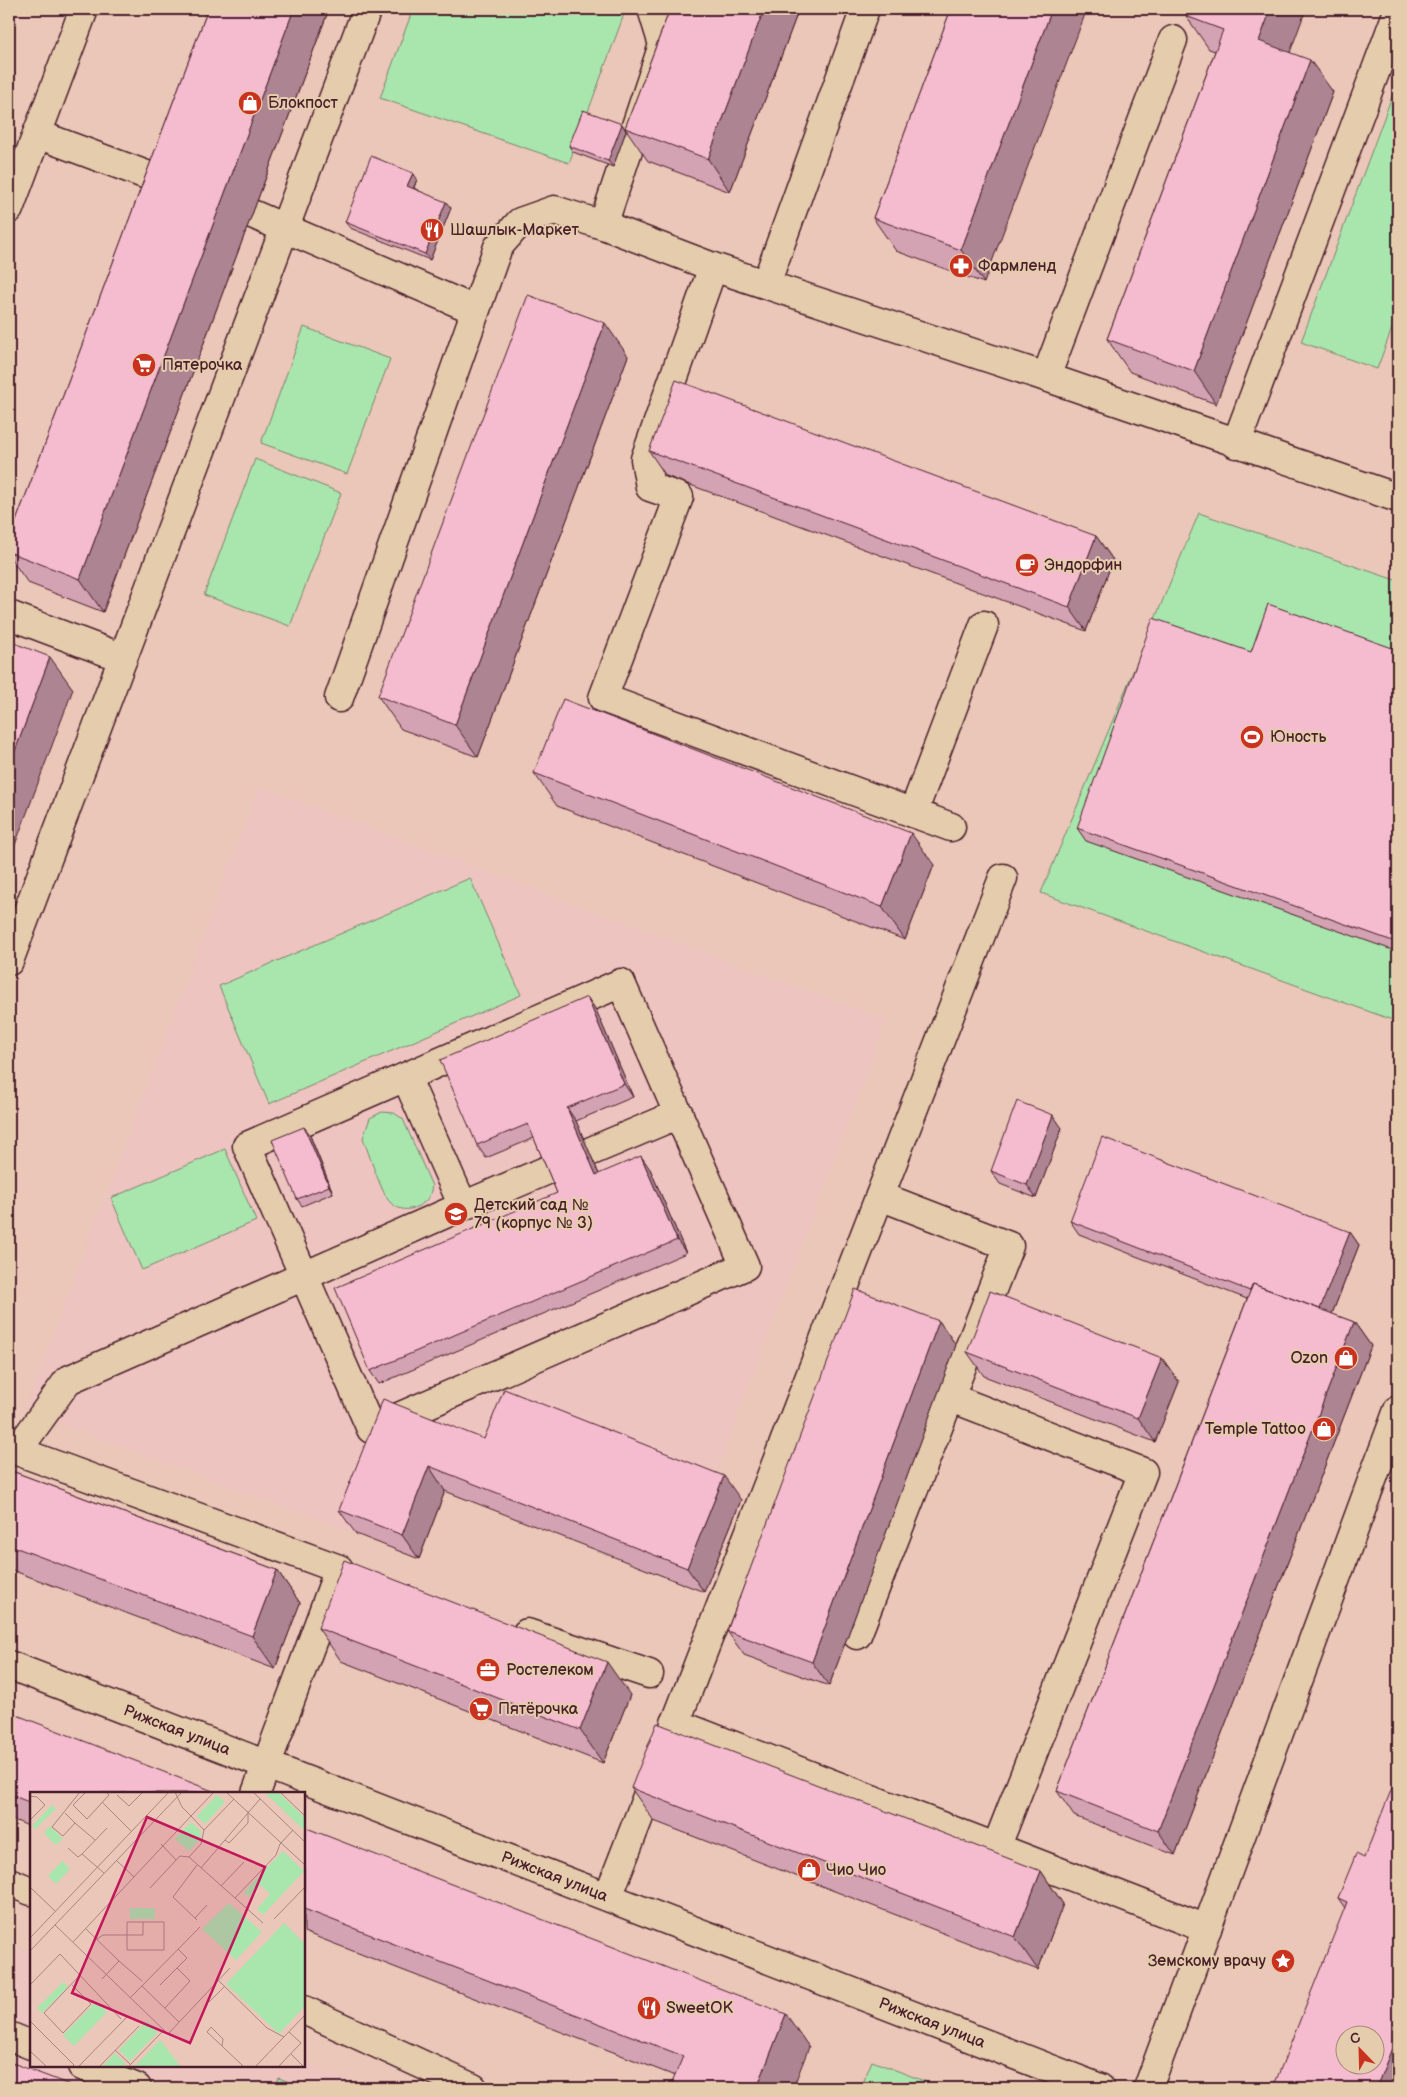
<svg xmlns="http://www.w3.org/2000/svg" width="1407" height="2097" viewBox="0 0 1407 2097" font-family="'Balsamiq Sans',sans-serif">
	<rect width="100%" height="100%" fill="#eac7b8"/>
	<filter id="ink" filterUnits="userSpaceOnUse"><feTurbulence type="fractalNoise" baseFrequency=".02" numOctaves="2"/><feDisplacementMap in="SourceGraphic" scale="10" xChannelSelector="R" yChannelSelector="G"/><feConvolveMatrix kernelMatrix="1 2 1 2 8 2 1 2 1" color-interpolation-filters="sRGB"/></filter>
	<g filter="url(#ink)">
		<path fill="#edc4bf" d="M259 786 887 1020 711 1488 501 1463 400 1423 356 1534 42 1417 25 1408Z
			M9 1944 31 1953V2066H304V2062L368 2088H9Z"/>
		<path fill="#a9e6ad" stroke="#7a826c" d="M413 9H626L569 163 380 98Z
			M1398 80V312L1377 369 1301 342Z
			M304 327 390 359 347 474 261 443Z
			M255 459 341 493 290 626 204 595Z
			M1199 513 1398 581V1022L1041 893Z
			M470 878 521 995 269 1104 219 986Z
			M382 1112 394 1113 403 1119 432 1186C430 1198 426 1203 414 1208 405 1211 397 1209 390 1202 382 1195 368 1151 363 1138L370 1118Z
			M225 1149 256 1221 142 1270 111 1198Z
			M872 2061 942 2088H861Z
			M279 2078 304 2088H275Z"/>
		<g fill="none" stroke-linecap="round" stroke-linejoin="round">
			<g stroke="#4a1f2b" stroke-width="31">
				<g id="minor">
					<path d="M652 9 663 45 603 225 713 267 1046 377 1398 498"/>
					<path d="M37 134 176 186"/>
					<path d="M252 214 475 310"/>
					<path d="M713 267 645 459 650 487 679 497 603 698 951 827"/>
					<path d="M766 284 865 9"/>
					<path d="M1046 377 1173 40"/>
					<path d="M1236 444 1398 11"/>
					<path d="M9 615 123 658"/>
					<path d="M339 698 498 247 520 222 554 210 603 225"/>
					<path d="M913 813 984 625"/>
					<path d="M9 961 367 9"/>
					<path d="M621 983 745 1266 371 1429 247 1146Z"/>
					<path d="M589 1152 679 1114"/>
					<path d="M463 1206 550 1169"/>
					<path d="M949 1397 1143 1472 996 1848"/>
					<path d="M9 1448 339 1569 256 1793"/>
					<path d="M17 1451 68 1380 463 1206 406 1077"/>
					<path d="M527 1633 649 1674"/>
					<path d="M857 1635 1009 1246 880 1196"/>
					<path id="s1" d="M9 1665 1100 2088"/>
					<path d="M675 1723 1207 1929"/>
					<path d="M9 1882 31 1891"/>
					<path d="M608 1897 1003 878"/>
					<path d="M304 2010 473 2088"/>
					<path d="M9 2036 31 2045"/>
					<path d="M82 2066 137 2088"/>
					<path d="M1148 2088 1398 1410"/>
				</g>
			</g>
			<g stroke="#4a1f2b" stroke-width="31">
				<path id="major" d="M9 209 84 9"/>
			</g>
			<use href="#minor" stroke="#e5ccad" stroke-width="28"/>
			<use href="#major" stroke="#e5ccad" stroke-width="28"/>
		</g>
		<path fill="#d3a2b3" stroke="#4a1f2b" d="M208 9H329L103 612 28 583 9 556V540Z
			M670 9H799L730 192 648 161 625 128Z
			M951 9 984 283 896 251 873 218Z
			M1186 16 1290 52 1333 92 1216 404 1130 372 1107 339 1215 51 1209 49Z
			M622 124 626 131 613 167 573 152 569 146Z
			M413 173 417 179 414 188 451 208 430 260 350 228 345 222Z
			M628 356 478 757 401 729 378 696Z
			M649 451 1096 536 1113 560 1086 631 666 476Z
			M1398 650V952L1086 841 1077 828Z
			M534 773 934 865 905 940 557 806Z
			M587 997 596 1010 633 1097 576 1121 599 1174 650 1169 686 1253 379 1384 370 1371 557 1193 534 1138 486 1158 477 1145Z
			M1062 1128 1036 1198 1000 1184 991 1171Z
			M309 1133 333 1193 302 1206 297 1199Z
			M1070 1221 1350 1232 1359 1245 1332 1314 1354 1322 1371 1346 1175 1855 1074 1816 1057 1791 1247 1299 1079 1234Z
			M939 1321 956 1345 829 1686 744 1655 727 1631Z
			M967 1352 1162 1358 1179 1382 1155 1442 984 1376Z
			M484 1439 741 1500 704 1592 445 1491 419 1559 356 1534 339 1510Z
			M9 1470 277 1570 300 1603 275 1669 9 1569Z
			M318 1628 630 1695 603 1763 341 1661Z
			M9 1712 31 1793V1827L9 1818Z
			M631 1788 1041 1871 1063 1904 1038 1970 654 1821Z
			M304 1827 809 2047 675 2076 304 1932Z
			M1364 1858 1345 1908 1338 1898Z"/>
		<path fill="#ac8492" stroke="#4a1f2b" d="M294 9H329L103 612 80 579Z
			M764 9H799L730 192 708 159Z
			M1052 9H1087L984 283 961 250Z
			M1271 9H1306L1282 74 1259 41Z
			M1310 60 1333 92 1216 404 1194 371Z
			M622 124 626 131 613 167 608 161Z
			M413 173 417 179 412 192 407 186Z
			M446 202 451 208 430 260 425 254Z
			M605 323 628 356 478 757 455 725Z
			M1096 536 1113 560 1086 631 1069 607Z
			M50 657 73 689 9 861V767Z
			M911 833 934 865 905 940 882 907Z
			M587 997 596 1010 633 1097 624 1084Z
			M567 1108 576 1121 605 1188 596 1175Z
			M1053 1115 1062 1128 1036 1198 1027 1185Z
			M304 1127 309 1133 333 1193 329 1186Z
			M641 1156 650 1169 686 1253 677 1240Z
			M1350 1232 1359 1245 1326 1329 1317 1316Z
			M939 1321 956 1345 829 1686 812 1662Z
			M1354 1322 1371 1346 1175 1855 1158 1831Z
			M1162 1358 1179 1382 1155 1442 1138 1418Z
			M429 1466 445 1491 419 1559 402 1535Z
			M724 1476 741 1500 704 1592 687 1568Z
			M277 1570 300 1603 275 1669 252 1636Z
			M607 1662 630 1695 603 1763 580 1730Z
			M1041 1871 1063 1904 1038 1970 1015 1937Z
			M786 2014 809 2047 793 2088H757Z
			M1398 2033V2088H1376Z"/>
		<path fill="#f5bcd0" stroke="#4a1f2b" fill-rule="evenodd" d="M208 9H294L80 579 9 552V540Z
			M670 9H764L708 159 625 128Z
			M951 9H1052L961 250 873 218Z
			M1189 9H1271L1259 41 1310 60 1194 371 1107 339 1223 30 1186 16Z
			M583 110 622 124 608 161 569 146Z
			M371 156 413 173 407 186 446 202 425 254 345 222Z
			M528 295 605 323 455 725 378 696Z
			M676 380 1096 536 1069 607 649 451Z
			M1268 604 1398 650V943L1077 828 1153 618 1251 652Z
			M9 641 50 657 9 767Z
			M563 699 911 833 882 907 534 773Z
			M587 997 624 1084 567 1108 596 1175 641 1156 677 1240 370 1371 335 1288 557 1193 528 1124 477 1145 440 1060Z
			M1017 1101 1053 1115 1027 1185 991 1171Z
			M304 1127 329 1186 297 1199 272 1140Z
			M1102 1137 1350 1232 1320 1309 1253 1284 1250 1291 1070 1221Z
			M1253 1284 1354 1322 1158 1831 1057 1791Z
			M855 1289 939 1321 812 1662 727 1631Z
			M990 1291 1162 1358 1138 1418 967 1352Z
			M504 1389 724 1476 687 1568 429 1466 402 1535 339 1510 383 1399 484 1439Z
			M9 1470 277 1570 252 1636 9 1545Z
			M344 1560 607 1662 580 1730 318 1628Z
			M9 1712 218 1793H31V1803L9 1794Z
			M657 1723 1041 1871 1015 1937 631 1788Z
			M1398 1773V2033L1376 2088H1273L1347 1902 1338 1898 1356 1854 1364 1858ZM1344 2034H1374V2064H1344Z
			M304 1827 786 2014 757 2088H670L683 2056 304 1909Z
			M10 2062 78 2088H9V2065Z"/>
	</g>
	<defs>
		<g id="shop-disc" transform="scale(1.25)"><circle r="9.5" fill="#c8321e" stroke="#e5ccad"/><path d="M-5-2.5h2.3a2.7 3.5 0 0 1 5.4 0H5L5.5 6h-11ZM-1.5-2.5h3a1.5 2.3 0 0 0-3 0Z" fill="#fff"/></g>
		<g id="restaurant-disc" transform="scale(1.25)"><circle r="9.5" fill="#c8321e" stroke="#e5ccad"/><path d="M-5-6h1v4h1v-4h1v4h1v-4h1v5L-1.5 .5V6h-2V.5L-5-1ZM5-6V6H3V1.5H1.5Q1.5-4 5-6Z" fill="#fff"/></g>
		<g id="pharmacy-disc" transform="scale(1.25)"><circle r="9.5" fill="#c8321e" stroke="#e5ccad"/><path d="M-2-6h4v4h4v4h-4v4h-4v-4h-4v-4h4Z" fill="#fff"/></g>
		<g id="supermarket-disc" transform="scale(1.25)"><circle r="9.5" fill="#c8321e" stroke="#e5ccad"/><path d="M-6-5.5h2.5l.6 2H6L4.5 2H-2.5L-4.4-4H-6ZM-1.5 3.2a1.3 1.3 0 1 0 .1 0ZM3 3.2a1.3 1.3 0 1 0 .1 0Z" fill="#fff"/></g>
		<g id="cafe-disc" transform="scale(1.25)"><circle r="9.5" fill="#c8321e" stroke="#e5ccad"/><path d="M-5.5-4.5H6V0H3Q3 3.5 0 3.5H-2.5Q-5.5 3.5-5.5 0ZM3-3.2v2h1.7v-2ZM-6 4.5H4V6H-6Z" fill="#fff"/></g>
		<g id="stadium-disc" transform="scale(1.25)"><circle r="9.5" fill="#c8321e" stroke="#e5ccad"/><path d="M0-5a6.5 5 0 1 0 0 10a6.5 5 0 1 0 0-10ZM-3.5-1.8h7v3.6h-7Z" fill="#fff"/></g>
		<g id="school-disc" transform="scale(1.25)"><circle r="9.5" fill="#c8321e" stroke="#e5ccad"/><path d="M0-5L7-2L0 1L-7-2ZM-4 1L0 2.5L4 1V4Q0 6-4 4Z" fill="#fff"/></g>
		<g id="office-disc" transform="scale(1.25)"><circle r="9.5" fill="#c8321e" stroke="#e5ccad"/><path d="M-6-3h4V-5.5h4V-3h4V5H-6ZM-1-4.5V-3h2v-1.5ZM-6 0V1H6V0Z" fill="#fff"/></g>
		<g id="sight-disc" transform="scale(1.25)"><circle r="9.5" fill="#c8321e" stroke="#e5ccad"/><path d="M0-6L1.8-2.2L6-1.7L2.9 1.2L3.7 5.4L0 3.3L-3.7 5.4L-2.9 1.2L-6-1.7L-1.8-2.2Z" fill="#fff"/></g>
	</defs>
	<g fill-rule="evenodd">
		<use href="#shop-disc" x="250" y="103"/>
		<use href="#restaurant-disc" x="432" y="230"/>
		<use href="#pharmacy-disc" x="961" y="266"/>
		<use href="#supermarket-disc" x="144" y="365"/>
		<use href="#cafe-disc" x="1027" y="565"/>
		<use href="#stadium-disc" x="1252" y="737"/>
		<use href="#school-disc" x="456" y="1214"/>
		<use href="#shop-disc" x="1346" y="1358"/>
		<use href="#shop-disc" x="1324" y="1429"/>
		<use href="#office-disc" x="488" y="1670"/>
		<use href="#supermarket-disc" x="481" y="1709"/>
		<use href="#shop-disc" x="809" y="1870"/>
		<use href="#sight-disc" x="1283" y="1961"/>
		<use href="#restaurant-disc" x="649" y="2008"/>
	</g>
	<g text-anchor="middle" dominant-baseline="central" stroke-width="4" stroke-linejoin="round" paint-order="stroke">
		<g font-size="16" fill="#4a1f2b" stroke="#e5ccad" text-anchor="start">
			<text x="268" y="103">Блокпост</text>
			<text x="450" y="230">Шашлык-Маркет</text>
			<text x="978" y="266">Фармленд</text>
			<text x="162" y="365">Пятерочка</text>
			<text x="1044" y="565">Эндорфин</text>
			<text x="1270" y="737">Юность</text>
			<text x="474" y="1205">Детский сад №<tspan x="474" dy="18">79 (корпус № 3)</tspan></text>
			<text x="1328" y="1358" text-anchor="end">Ozon</text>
			<text x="1306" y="1429" text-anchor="end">Temple Tattoo</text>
			<text x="506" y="1670">Ростелеком</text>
			<text x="498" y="1709">Пятёрочка</text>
			<text x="826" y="1870">Чио Чио</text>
			<text x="1266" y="1961" text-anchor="end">Земскому врачу</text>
			<text x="666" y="2008">SweetOK</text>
		</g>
		<g font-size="16" fill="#4a1f2b" stroke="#e5ccad">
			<text stroke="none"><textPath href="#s1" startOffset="180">Рижская улица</textPath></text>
			<text stroke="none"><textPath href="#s1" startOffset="585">Рижская улица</textPath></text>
			<text stroke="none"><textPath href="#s1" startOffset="990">Рижская улица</textPath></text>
		</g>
	</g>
	<g transform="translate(30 1792)">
		<rect width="275" height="275" fill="#eac7b8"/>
		<path d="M234 0H248L275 26V39ZM187 3 195 10 175 32 167 24ZM22 13 26 17 5 37 2 34ZM161 30 171 39 170 47 159 59 145 47ZM20 34 33 47 26 53 14 41ZM253 59 274 79 233 123 227 117 240 102 231 93 219 105 214 100ZM32 69 40 77 26 92 18 84ZM199 111 232 140 206 168 172 137ZM100 116H125V127H100ZM254 131 275 152V214L249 242 196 192ZM33 190 38 195 12 221 7 216ZM66 210 77 220 44 254 33 243ZM117 229 128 240 100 269 89 258ZM130 248 151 275H104ZM85 261 96 272 94 275H72Z" fill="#a9e6ad"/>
		<path fill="none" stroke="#aa8480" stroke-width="1" d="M56 0 43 13 57 27 79 3 76 0M145 0 152 15 161 24 184 0M196 0 275 73M223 0 275 50M250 0 275 24M87 3 99 14 113 0M0 4 7 5 15 13 0 28M72 10 101 39M35 21 45 31 33 44 22 35 50 0M45 31 65 48M174 38 204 7M195 48 199 51 218 31V19M131 52 146 68M38 56 48 65 52 62M86 68 104 85M167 73 143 105 167 128M171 76 230 7M74 81 52 62 77 36M191 94 214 70M0 95 25 119M120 96 150 64 159 65M205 106 246 63 250 52 263 38M165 126 177 113M244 127 275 95M97 130H134V158H97ZM25 133 138 242 200 176M55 136 89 169 72 187M0 146 139 0M67 147 73 143H113V130M43 150 161 24 174 38 171 52 159 65 233 131M0 159 152 0M89 169 112 189M189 189 237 236 254 245M0 193 30 162 91 227M42 193 61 212 33 241 14 221 50 183M130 193 157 166 148 157M112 194 149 230M100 206 170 135M179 210 195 194M135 216 160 189 147 176M0 229 44 273 42 275M192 254 193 247 181 235 177 240 192 254 213 274 214 275M85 258 100 272M0 259 17 275M261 262 274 275M48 275 98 224M69 275 109 234M98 275 134 238M225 275 275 223M248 275 271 251 259 240"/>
		<path fill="#c2185b" fill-opacity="0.15" stroke="#c2185b" stroke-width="2.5" d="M117 25 235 75 160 251 42 201Z"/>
		<rect width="275" height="275" fill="none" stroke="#4a1f2b" stroke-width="2.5"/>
	</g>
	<rect width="1407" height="2097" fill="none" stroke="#e5ccad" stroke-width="30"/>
	<rect x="15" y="15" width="1377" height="2067" fill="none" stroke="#4a1f2b" stroke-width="2" filter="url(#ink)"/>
	<g transform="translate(1360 2050) rotate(337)"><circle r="24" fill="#e5ccad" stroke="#a78779"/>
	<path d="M0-4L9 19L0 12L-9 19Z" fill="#c8321e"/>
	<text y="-8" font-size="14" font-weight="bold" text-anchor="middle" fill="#4a1f2b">С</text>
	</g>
</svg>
